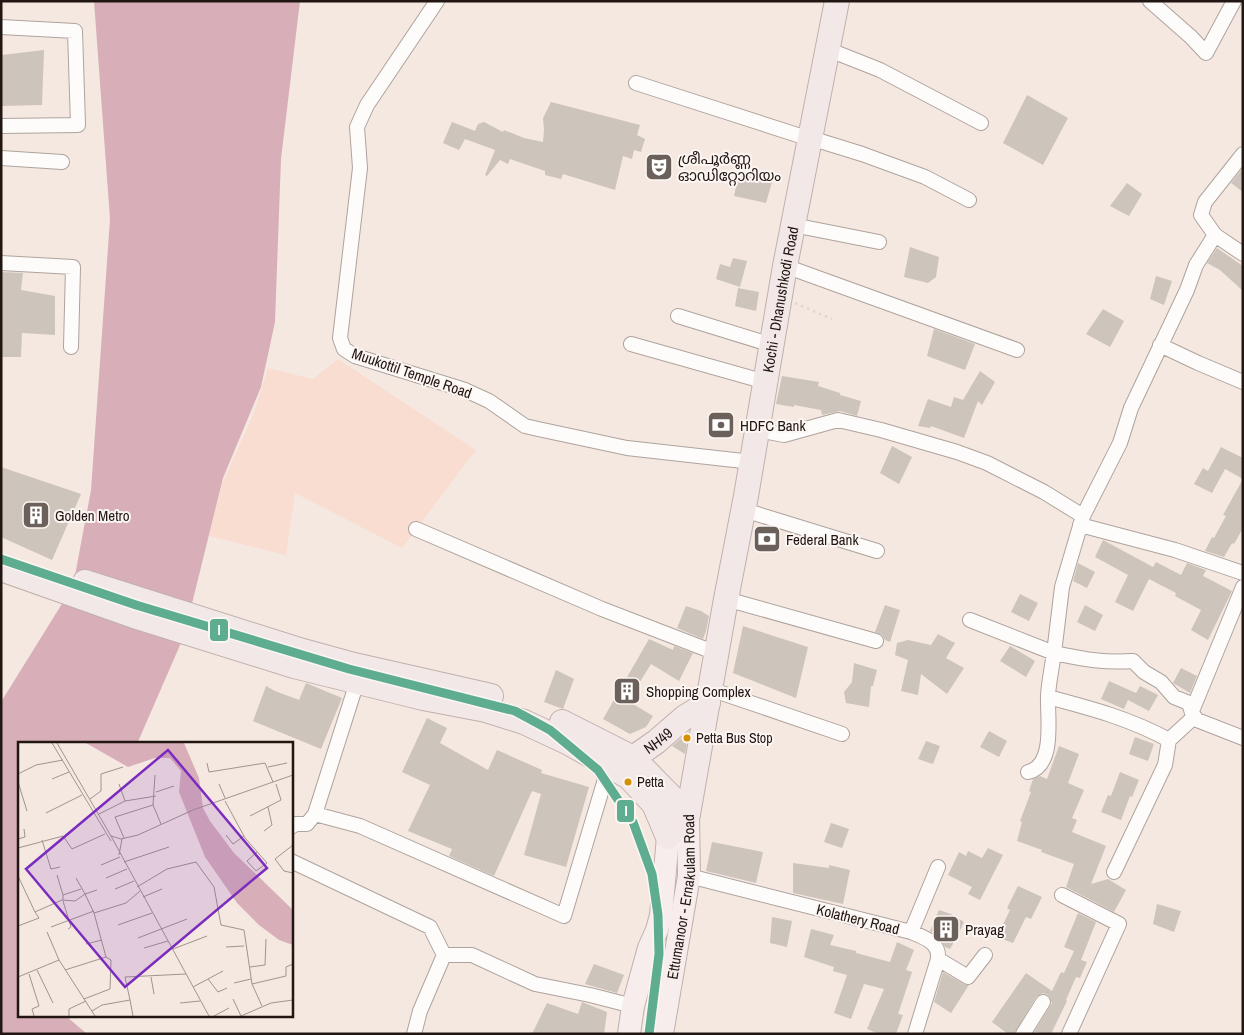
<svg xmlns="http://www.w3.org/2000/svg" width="1244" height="1035" viewBox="0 0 1244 1035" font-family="'Archivo Narrow','Noto Sans Malayalam',sans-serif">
	<rect width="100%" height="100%" fill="#f5e8e1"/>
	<path fill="#f8ddd0" d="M338 359 476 450 402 548 295 493 286 555 209 536 222 484 254 413 268 368 313 379Z"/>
	<path fill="#d8afb9" d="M94 1H300L281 159 275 322 261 387 223 478 184 636 137 744H19V1016H66L87 1034H1V702L73 586 91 490 110 219Z"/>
	<path fill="#cdc4bc" d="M44 50 42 105 1 106 2 55Z
		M1027 95 1068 118 1043 165 1003 143Z
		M551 102 640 125 637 135 645 139 641 152 634 150 632 159 623 156 615 190 563 174 561 179 545 175V171L510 159 508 164 500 160 487 176 485 175 495 150 465 139 459 150 443 143 452 122 475 131 478 124 484 122 503 132 504 130 524 138 543 142 544 130 543 118Z
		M1243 168V192L1231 183Z
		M739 174 772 182 766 203 734 196Z
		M1127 183 1142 194 1129 216 1110 206Z
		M910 247 939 257 936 277 928 283 904 277Z
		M1217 248 1243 266V291L1220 270 1207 263Z
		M733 258 747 261 740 287 716 279 720 264 730 267Z
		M1 272 23 273 21 290 55 296V335L22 333 21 357H1Z
		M1156 276 1172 281 1164 305 1150 299Z
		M738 288 759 292 756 311 735 306Z
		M1103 309 1124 321 1110 347 1086 334Z
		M934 329 975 344 965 370 927 356Z
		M980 371 995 382 982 405 978 401 964 438 931 426 930 428 918 426 928 399 951 407 954 397 963 400Z
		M782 376 819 382 818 386 840 393V395L861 401 857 416 840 411 822 415 821 410 794 405V407L776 404Z
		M892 446 912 457 899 484 880 473Z
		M1221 447 1243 458V479L1225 469 1212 493 1194 484 1203 468 1208 471Z
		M1 467 81 494 52 560 1 537Z
		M1243 479V528L1234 544 1232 543 1224 557 1205 551 1212 537 1214 538 1226 516 1223 515Z
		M1103 540 1153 567 1156 562 1181 575 1187 563 1206 570 1203 576 1232 591 1208 640 1191 630 1201 610 1175 596 1176 593 1149 579 1133 611 1115 602 1128 575 1095 557Z
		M1078 563 1095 572 1087 588 1073 581Z
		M1020 594 1038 603 1029 621 1011 612Z
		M885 605 900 610 890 642 885 640 882 635 875 632Z
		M1085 605 1103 615 1095 631 1077 622Z
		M686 606 701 611 709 616 706 631 703 639 677 628Z
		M743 626 808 647 796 698 733 673Z
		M938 634 955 643 946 658 964 668 947 694 921 674 918 695 901 691 908 660 895 655 897 643 908 640 931 645Z
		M649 639 673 650 674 646 693 653 679 681 651 664 628 701 653 716 646 727 630 734 603 719Z
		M1010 646 1035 661 1026 677 1000 661Z
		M854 663 877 670 873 686H871L869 707 846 703 844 692 852 682Z
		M1181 668 1197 676 1190 693 1173 683Z
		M556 670 574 679 563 709 544 702Z
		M1109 681 1136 693 1140 686 1158 695 1149 711 1128 700 1124 709 1101 699Z
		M306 683 342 698 321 749 253 721 266 686 275 691 299 700Z
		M427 718 447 728 440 743 488 770 497 750 542 770 541 773 589 787 566 867 524 855 541 794 532 791 494 876 449 856 452 849 408 831 430 785 402 772Z
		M989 731 1007 741 999 757 980 747Z
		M689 732 685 754 672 746Z
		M1135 737 1154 744 1148 761 1129 754Z
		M926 741 940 746 933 764 918 759Z
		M1059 746 1079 754 1068 783 1084 790 1072 818 1077 820 1072 832 1106 846 1091 884 1108 879 1126 890 1114 912 1066 887 1074 864 1041 852 1042 850 1017 841 1022 822 1020 821 1031 792 1029 791 1033 779 1040 776 1047 779Z
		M1120 772 1139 780 1132 797 1130 796 1121 820 1101 812 1108 795 1111 796Z
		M831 823 849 829 842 848 824 842Z
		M712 842 763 852 756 883 706 871Z
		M988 848 1003 855 980 900 968 894 972 887 948 875 959 852 966 856 968 851 982 858Z
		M793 863 829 868V865L850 870 843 904 793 893Z
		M1018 886 1042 897 1031 919 1026 917 1013 943 997 937 1010 910 1007 908Z
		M1157 904 1181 911 1174 932 1153 924Z
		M939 910 951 914 964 922 957 937 950 949 945 947 939 938 930 931Z
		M1078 913 1096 922 1081 960 1087 962 1080 978 1076 977 1066 1000 1067 1001 1051 1034 1034 1032 1052 1003 1048 995 1043 993 1036 997 1014 1034H1008L992 1022 1026 973 1052 991 1061 972 1064 973 1074 951 1064 947Z
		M772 917 792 921 787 947 770 943Z
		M811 929 834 935 830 945 856 951V953L890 962 897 942 914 950 906 970 912 972 898 1014 903 1015 896 1034H879L867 1029 884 989 864 984 851 1019 834 1013 847 975 833 971 834 967 804 957Z
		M594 964 624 975 617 993 585 984Z
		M943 972 964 984 969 985 951 1013 934 1002Z
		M582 1002 607 1012 604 1034H532L547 1003 578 1014Z"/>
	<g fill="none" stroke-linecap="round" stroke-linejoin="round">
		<g stroke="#aea39d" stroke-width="16">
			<path id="minor" d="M437 1 367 105 357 127 360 168 340 338 344 349 355 356 465 390 489 401 525 426 538 429 627 448 752 462
				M1150 1 1191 37 1206 53 1234 1
				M1 27 75 31 78 125 1 126
				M827 49 880 70 981 123
				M636 83 810 139 820 141 862 154 925 177 969 200
				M1 158 62 162
				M793 225 879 242
				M1215 235 1201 215 1205 202 1243 154
				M1 263 73 267 71 347
				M785 266 1017 350
				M678 316 772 345
				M631 344 766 382
				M1160 345 1198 363 1243 382
				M757 430 784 435 838 420 881 430 957 452 987 463 1044 492 1083 516 1120 443 1131 408 1187 290 1196 265 1215 235 1243 254
				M744 510 877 551
				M1080 525 1175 550 1243 573
				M416 529 602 609 716 653
				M726 599 876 641
				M970 620 1054 653 1062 587 1083 516
				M710 689 842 734
				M1048 697C1090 708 1131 719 1169 740L1194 717
				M1192 711 1243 587
				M1028 772C1056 766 1047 716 1048 695 1049 681 1052 667 1054 653 1084 659 1102 663 1133 661L1144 672 1161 682 1174 697 1189 703 1192 713 1197 720 1243 738
				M315 814 360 826 564 916 609 766
				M291 827 296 824H307L315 814 357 682
				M291 861 430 927 444 955H472L535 984 590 995 633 1006
				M1114 872 1165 765 1169 740
				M689 876 911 932C923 937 940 942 938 959L915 1034
				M1062 895 1119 924 1069 1034
				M911 932 938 867
				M938 959 968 977 985 955
				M414 1034 420 1011 444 955
				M1023 1034 1043 1002"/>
		</g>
		<g stroke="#c1b0ac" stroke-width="24">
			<g id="primary">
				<path d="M629 1034 633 1006 649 948 657 930 661 915 668 837"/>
				<path id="s1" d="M662 1034 689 876 688 814"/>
			</g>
		</g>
		<g stroke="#c1b0ac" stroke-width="26">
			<g id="trunk">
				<path id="s2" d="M1 569 134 616 294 666 423 698 486 710 524 722 567 742 629 777 654 804 668 837 688 814 726 599 746 496 785 266 837 1"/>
				<path d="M85 582 296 649 354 665 491 696"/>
				<path d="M562 722 633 758 688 814"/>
				<path id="s3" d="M625 769 633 758 656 742 685 717 708 703"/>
			</g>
		</g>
		<path stroke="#dcd8d6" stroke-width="2.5" stroke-dasharray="2.5 4" stroke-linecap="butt" d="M795 303 832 319"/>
		<use href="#minor" stroke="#fefcfa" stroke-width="14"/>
		<use href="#primary" stroke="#f6edec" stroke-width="22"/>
		<use href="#trunk" stroke="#f3e8e8" stroke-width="24"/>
		<g stroke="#fcf6f3" stroke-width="12">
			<path id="metro-1" d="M1 559 136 605 349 669 515 711 550 730 598 770 633 822 652 874 658 915 659 954 649 1034"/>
		</g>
		<use href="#metro-1" stroke="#5ead90" stroke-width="9"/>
	</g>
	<defs>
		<g id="theatre-square" transform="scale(1.4375)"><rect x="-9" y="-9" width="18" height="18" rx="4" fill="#6b605a" stroke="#fcf6f3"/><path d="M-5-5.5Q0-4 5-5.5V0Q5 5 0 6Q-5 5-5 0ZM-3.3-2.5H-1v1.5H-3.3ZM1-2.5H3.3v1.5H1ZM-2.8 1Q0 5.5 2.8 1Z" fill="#fff"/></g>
		<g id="bank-square" transform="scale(1.4375)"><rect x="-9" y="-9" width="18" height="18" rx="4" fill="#6b605a" stroke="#fcf6f3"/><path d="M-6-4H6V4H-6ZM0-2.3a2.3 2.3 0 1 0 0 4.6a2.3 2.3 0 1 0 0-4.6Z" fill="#fff"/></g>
		<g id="building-square" transform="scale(1.4375)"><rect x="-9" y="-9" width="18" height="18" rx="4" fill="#6b605a" stroke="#fcf6f3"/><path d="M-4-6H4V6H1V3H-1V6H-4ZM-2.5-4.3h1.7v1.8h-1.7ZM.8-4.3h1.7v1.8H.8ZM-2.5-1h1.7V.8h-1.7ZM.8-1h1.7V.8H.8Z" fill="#fff"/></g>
	</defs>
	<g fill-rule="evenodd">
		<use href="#theatre-square" x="659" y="167"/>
		<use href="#bank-square" x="721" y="425"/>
		<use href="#building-square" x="36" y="515"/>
		<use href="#bank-square" x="767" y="539"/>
		<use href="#building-square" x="627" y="691"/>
		<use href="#building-square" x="946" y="929"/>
	</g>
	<g fill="#d79003" stroke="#fcf6f3" stroke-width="2">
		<circle cx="687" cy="738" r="4.5"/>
		<circle cx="628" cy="782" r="4.5"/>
	</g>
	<g text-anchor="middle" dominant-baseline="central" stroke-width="4" stroke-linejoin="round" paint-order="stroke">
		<g font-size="14" fill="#211611" stroke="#fcf6f3" text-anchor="start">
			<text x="696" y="738">Petta Bus Stop</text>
			<text x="637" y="782">Petta</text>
		</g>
		<g font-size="15" fill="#211611" stroke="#fcf6f3" text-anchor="start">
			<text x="678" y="158">ശ്രീപൂർണ്ണ<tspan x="678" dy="17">ഓഡിറ്റോറിയം</tspan></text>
			<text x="740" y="425">HDFC Bank</text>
			<text x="55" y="515">Golden Metro</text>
			<text x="786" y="539">Federal Bank</text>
			<text x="646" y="691">Shopping Complex</text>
			<text x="965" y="929">Prayag</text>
		</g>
		<g font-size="15" fill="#211611" stroke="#fcf6f3">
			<text stroke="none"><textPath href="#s2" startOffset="1290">Kochi - Dhanushkodi Road</textPath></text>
			<text transform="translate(412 373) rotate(19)">Muukottil Temple Road</text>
			<text stroke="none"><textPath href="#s3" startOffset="44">NH49</textPath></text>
			<text stroke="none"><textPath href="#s1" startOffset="139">Ettumanoor - Ernakulam Road</textPath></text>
			<text transform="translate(858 919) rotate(14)">Kolathery Road</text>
		</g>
	</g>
	<g transform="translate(18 742)">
		<rect width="275" height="275" fill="#f5e8e1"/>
		<path d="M68 1H166L181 36 185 66 192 79 216 111 275 168V203L261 198 241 183 219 161 187 115 161 50 163 29 152 16H137L110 25Z" fill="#d8afb9"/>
		<path fill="none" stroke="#a0948e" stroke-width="1" d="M34 1 93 99M39 1 93 94M189 21 191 30 247 21 255 40M250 25 269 21M0 32 18 23 45 18M137 33 135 63 143 82M34 37 51 30M0 40 9 69M101 42 107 59M201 42 207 56M138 50 156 44M72 57 83 49V32L105 25M207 59 227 96 249 121 238 129 229 119 239 110M28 71 64 53M81 72 107 59 138 54M232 74 263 58 258 42M246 89 254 83 250 65M208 93 215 102 226 94M106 96 97 75 135 63M0 97 7 95 6 87M24 98 33 127 42 125M275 103 257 117 266 129 275 131M0 106 45 94 54 107 87 92M101 113 104 97M106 120 151 105M83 123 102 115M39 133 45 153M0 134 17 170 44 158 57 159 67 152 58 136M88 136 109 127M119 145 149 127 178 120 196 145 203 183 226 188 234 242 244 264M97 147 116 139M125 155 144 147M45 158V153L63 147M45 159 53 185 50 187M76 171 67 152 79 148M100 183 134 171M0 184 21 176 17 170M33 185 76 169M29 190 41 218M120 196 169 177M68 202 84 198M208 205 226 204M126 206 150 199M155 207 189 194M232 225 247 223 248 197M19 228 35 261M47 228 88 215 76 171 108 161 122 149M11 232 21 264 14 267 16 274M0 235 41 218 77 274M133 235 136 252M190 237 200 250 209 246M216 241 233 237M234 242 268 234V225L275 222M175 245 205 229M66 257 92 247 93 218 88 215M215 257 223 274M112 258 115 274M162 261 182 259M74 269 84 263 112 258 107 235 168 232M51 274V267L68 259M191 274 93 94 103 97 120 93 175 68 275 33M196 274 211 266M223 274 253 261 275 258"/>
		<path fill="#7b2cbf" fill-opacity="0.15" stroke="#7b2cbf" stroke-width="2.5" d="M150 8 249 126 107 245 8 127Z"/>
		<rect width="275" height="275" fill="none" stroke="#211611" stroke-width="2.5"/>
	</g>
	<g stroke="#fcf6f3" stroke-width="2">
		<rect x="209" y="618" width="20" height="24" rx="5" fill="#5ead90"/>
		<rect x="616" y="799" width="19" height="24" rx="5" fill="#5ead90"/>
	</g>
	<g font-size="14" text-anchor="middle" font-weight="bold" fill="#fff">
		<text x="219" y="635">I</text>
		<text x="626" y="816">I</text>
	</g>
	<rect width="1244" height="1035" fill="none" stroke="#211611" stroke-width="5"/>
</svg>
